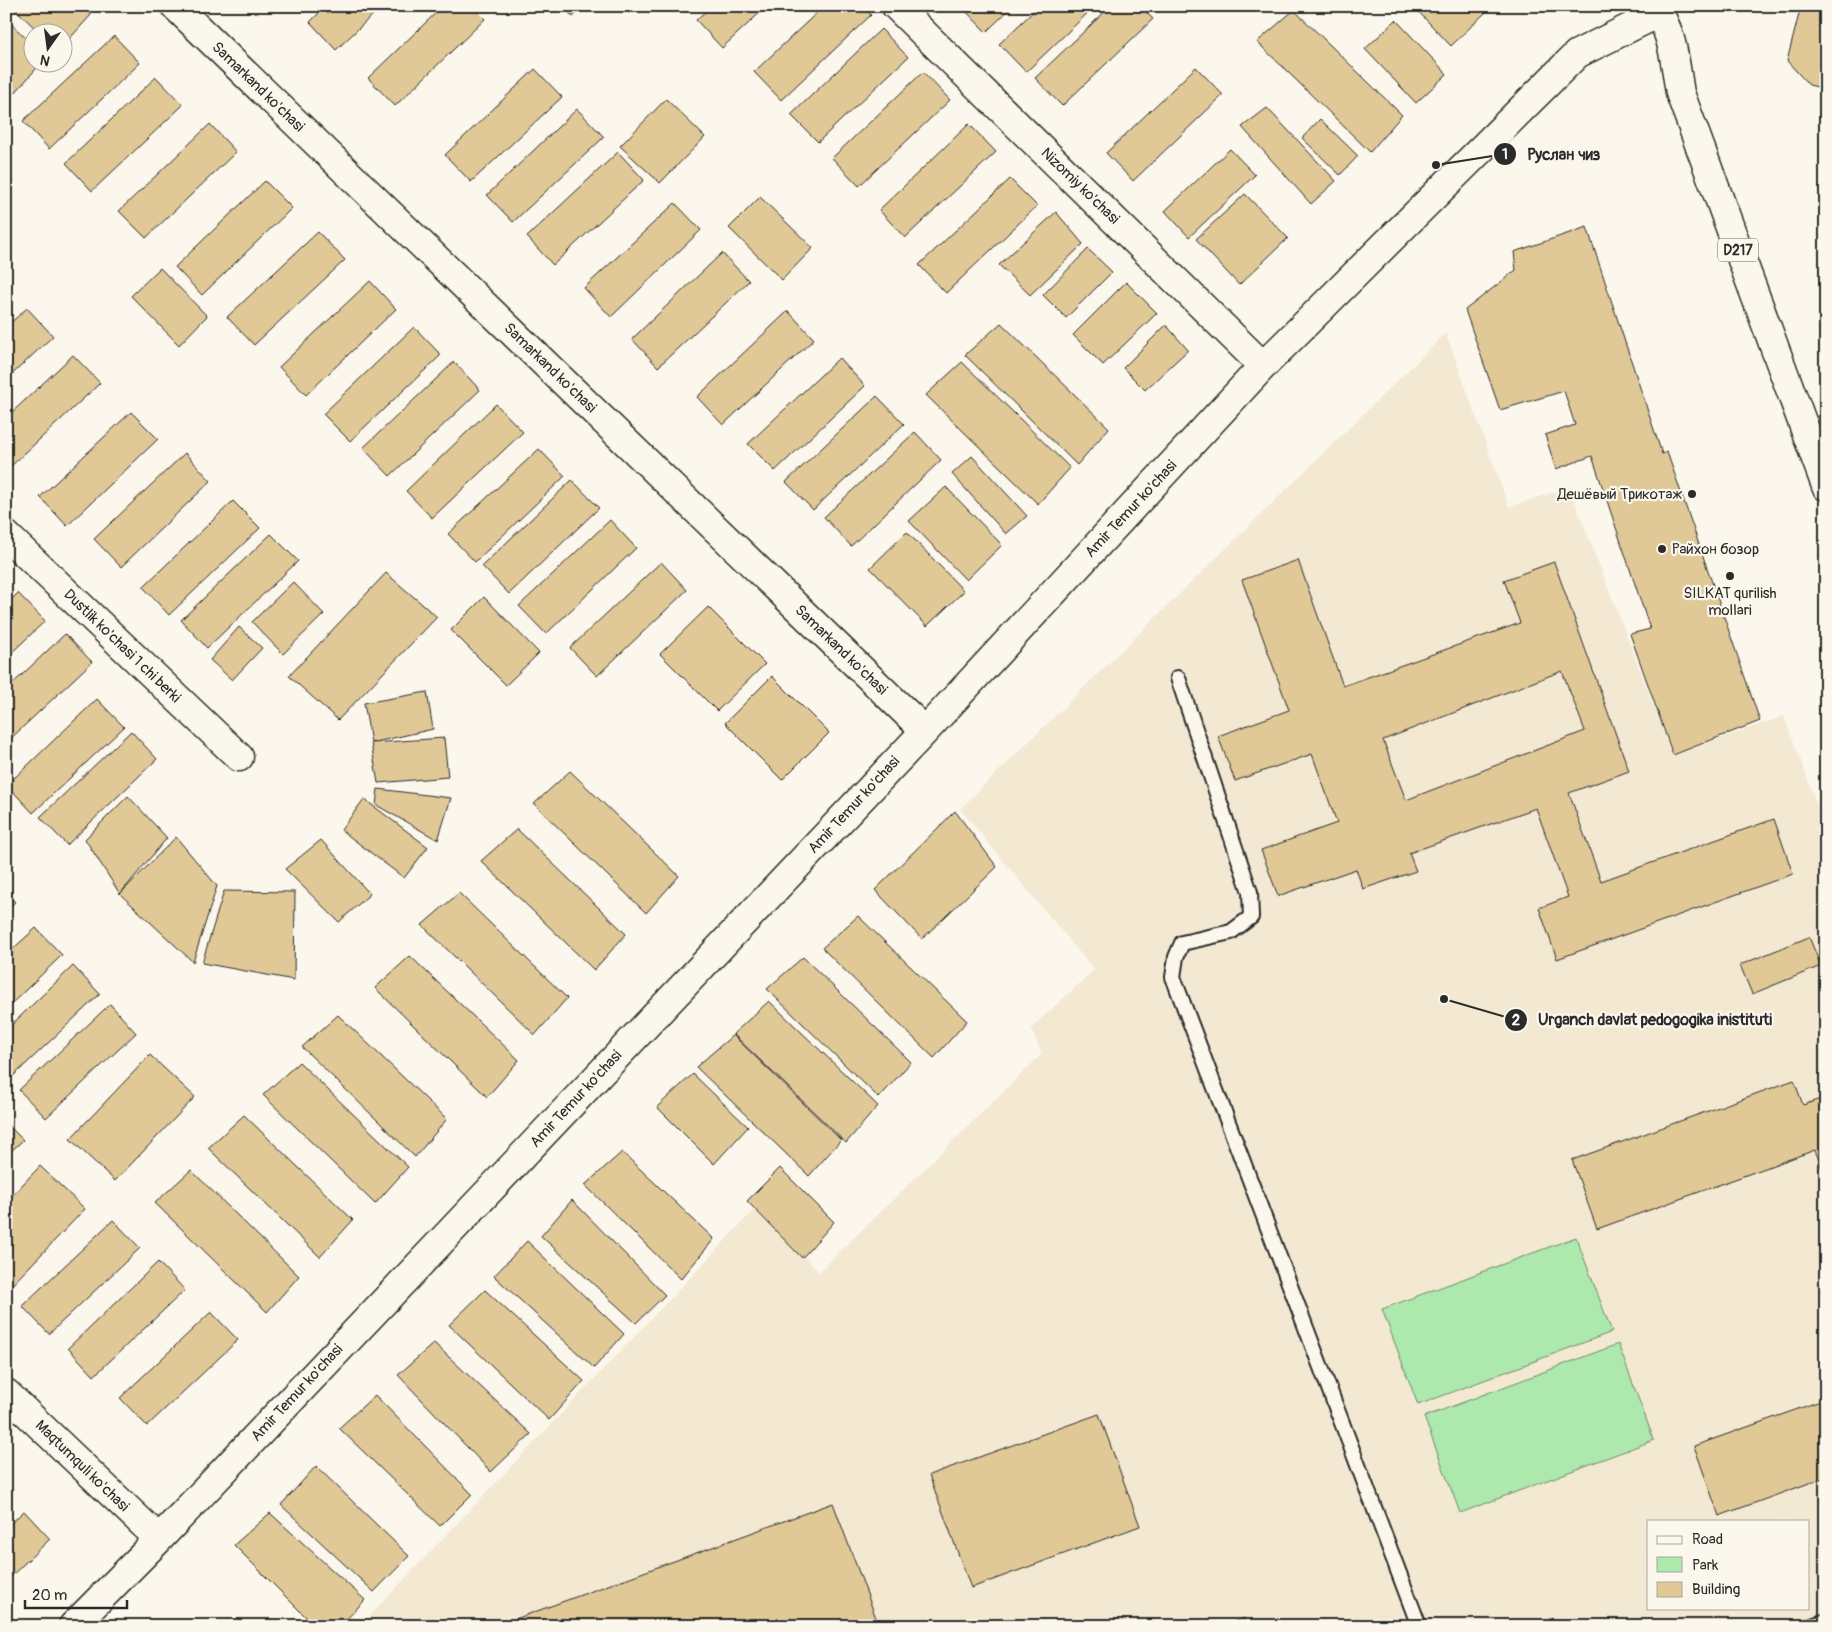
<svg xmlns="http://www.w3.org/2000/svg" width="1832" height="1632" viewBox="0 0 1832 1632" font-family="Pangolin,sans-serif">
	<rect width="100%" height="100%" fill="#fbf7ec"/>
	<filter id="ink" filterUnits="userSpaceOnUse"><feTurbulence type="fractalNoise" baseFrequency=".02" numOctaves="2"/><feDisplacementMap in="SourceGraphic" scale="10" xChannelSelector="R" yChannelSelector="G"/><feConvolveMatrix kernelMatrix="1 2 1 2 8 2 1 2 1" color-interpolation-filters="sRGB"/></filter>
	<g filter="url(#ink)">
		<path fill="#f3e9d2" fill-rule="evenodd" d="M1446 333 1509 507 1569 487 1673 755 1784 716 1826 828V1626H360L757 1207 819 1272 1042 1054 1031 1028 1094 970 960 809ZM1648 1521H1808V1608H1648Z"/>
		<path fill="#ade8ad" stroke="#6c8a6c" d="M1576 1237 1612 1332 1418 1405 1382 1309Z
			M1618 1344 1654 1440 1460 1513 1424 1417Z"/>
		<path fill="#e0c897" stroke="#2b2b2b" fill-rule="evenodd" d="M12 6H82L91 15 62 47V32H39Z
			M326 6H382L336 50 310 22Z
			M443 6H472L485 19 395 106 368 78Z
			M562 6H583L573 17Z
			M711 6H767L722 48 696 20Z
			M824 6H863L871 15 781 100 754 72Z
			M961 6H1013L986 32Z
			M1039 6H1095L1026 72 999 44Z
			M1111 6H1140L1153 19 1062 106 1035 78Z
			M1413 6H1483L1487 11 1451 46Z
			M1801 6H1826V89L1809 85 1787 61Z
			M1294 10 1402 115 1370 152 1257 42Z
			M6 19 32 44V62H42L14 94 6 87Z
			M1396 20 1447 74 1416 103 1365 49Z
			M881 29 908 57 818 142 791 115Z
			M114 36 140 63 49 149 23 121Z
			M1196 67 1223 95 1133 181 1106 153Z
			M535 69 562 97 471 182 445 155Z
			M923 72 950 100 859 186 832 158Z
			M156 77 183 105 92 191 66 163Z
			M666 99 705 137 660 183 620 146Z
			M1267 108 1336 181 1311 204 1242 127Z
			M577 109 604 137 513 222 487 195Z
			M1320 119 1358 156 1340 175 1302 138Z
			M210 124 236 152 146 238 119 211Z
			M969 124 996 152 905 238 879 210Z
			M1230 149 1255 175 1189 237 1165 211Z
			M618 152 644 180 553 265 527 237Z
			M1010 179 1037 206 946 293 919 265Z
			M265 181 292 208 202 295 175 267Z
			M1245 194 1288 238 1239 285 1196 239Z
			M760 197 813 248 782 280 729 228Z
			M675 203 701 230 611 317 584 288Z
			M1056 212 1083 244 1030 295 999 265Z
			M1587 227 1662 454 1667 452 1760 721 1673 755 1630 634 1650 629 1592 456 1556 469 1545 435 1575 425 1564 391 1500 410 1465 310 1516 270 1514 252Z
			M318 232 345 260 254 345 227 317Z
			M1088 249 1112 272 1066 318 1043 295Z
			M722 253 749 281 658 367 632 339Z
			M160 268 207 316 179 345 131 296Z
			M370 281 396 309 306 395 279 367Z
			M1126 282 1157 313 1103 365 1073 335Z
			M27 308 53 336 6 380V327Z
			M788 311 814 339 723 425 697 397Z
			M1001 323 1109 428 1077 465 965 355Z
			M1166 325 1188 350 1145 390 1123 368Z
			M414 327 441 355 350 441 323 414Z
			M73 355 100 383 9 468 6 465V418Z
			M839 358 865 386 775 471 748 444Z
			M454 362 480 390 390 476 363 448Z
			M962 362 1070 468 1038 504 926 395Z
			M877 396 904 424 813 510 786 482Z
			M496 404 523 432 432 518 406 491Z
			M131 412 158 439 67 526 40 497Z
			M915 432 941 460 851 546 824 517Z
			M539 449 565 476 475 562 448 534Z
			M185 453 211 481 121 567 94 539Z
			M972 456 1027 516 1006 534 952 474Z
			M572 480 599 508 509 594 482 566Z
			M946 487 1002 545 966 580 909 521Z
			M233 501 260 528 169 615 143 587Z
			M610 520 636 548 546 634 519 606Z
			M907 532 964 591 927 626 870 568Z
			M271 534 298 561 207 648 181 620Z
			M1298 560 1343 686 1520 623 1504 580 1554 562 1629 771 1569 793 1601 881 1774 819 1793 874 1557 959 1539 908 1568 897 1536 808 1409 853 1416 871 1363 889 1356 869 1278 896 1261 850 1337 823 1312 754 1235 781 1218 736 1289 710 1242 580ZM1562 671 1585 731 1406 800 1383 740Z
			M661 562 687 590 597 676 570 648Z
			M386 573 437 617 338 720 289 676Z
			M293 582 324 614 283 654 252 622Z
			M18 593 45 621 6 658V605Z
			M484 597 539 653 506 685 451 630Z
			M708 607 765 664 717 711 660 654Z
			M239 627 262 648 232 680 210 660Z
			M65 634 92 662 6 743V690Z
			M772 676 829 733 782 780 725 723Z
			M427 692 433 729 371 743 364 703Z
			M97 699 124 727 33 813 7 785Z
			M131 731 157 759 67 845 40 817Z
			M444 738 448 777 378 783 371 743Z
			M570 771 679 876 646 913 534 804Z
			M378 789 451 798 438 840 376 805Z
			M128 796 167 838 120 894 85 839Z
			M364 799 428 847 404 878 341 830Z
			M955 811 997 867 922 939 875 890Z
			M517 829 626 934 594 970 481 861Z
			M176 837 217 886 193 962 120 894Z
			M321 840 370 894 339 922 285 869Z
			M224 891 295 892 294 980 202 963Z
			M6 893 15 902 6 911Z
			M459 893 567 998 535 1035 422 925Z
			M858 916 967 1021 934 1058 822 948Z
			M36 928 62 955 6 1009V955Z
			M1809 937 1821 966 1752 994 1740 965Z
			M410 956 519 1060 487 1097 375 988Z
			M803 957 911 1062 879 1098 767 989Z
			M73 966 100 994 9 1080 6 1076V1030Z
			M769 1001 878 1106 846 1143 733 1034Z
			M110 1004 136 1033 46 1118 19 1090Z
			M338 1015 447 1119 415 1157 302 1047Z
			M733 1035 841 1140 809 1176 696 1067Z
			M150 1055 195 1097 115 1181 70 1139Z
			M299 1062 408 1167 375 1204 263 1095Z
			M693 1074 748 1127 714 1164 657 1107Z
			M1794 1080 1803 1105 1826 1097V1179L1815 1150 1597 1229 1572 1160Z
			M244 1115 353 1220 320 1257 208 1148Z
			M6 1123 23 1140 6 1156Z
			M622 1152 714 1239 681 1279 585 1185Z
			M40 1166 85 1209 6 1291V1202Z
			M780 1168 834 1222 802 1258 747 1201Z
			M191 1170 299 1276 267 1312 155 1203Z
			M572 1200 665 1295 636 1323 541 1236Z
			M113 1220 140 1248 49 1334 22 1306Z
			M527 1241 624 1334 594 1368 494 1276Z
			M158 1262 185 1290 94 1376 68 1348Z
			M485 1290 584 1381 549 1420 449 1325Z
			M211 1312 238 1340 147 1426 120 1398Z
			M434 1343 531 1434 491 1472 398 1375Z
			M375 1395 472 1494 440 1526 339 1428Z
			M1826 1399V1477L1719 1516 1694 1446Z
			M1099 1414 1140 1526 971 1588 929 1475Z
			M316 1466 409 1556 374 1592 281 1505Z
			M833 1503 879 1626H496Z
			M24 1511 50 1539 6 1581V1528Z
			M270 1513 365 1600 340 1626H315L234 1545Z
			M1244 1618 1247 1626H1224Z"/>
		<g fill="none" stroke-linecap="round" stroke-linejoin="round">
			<g stroke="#2b2b2b" stroke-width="18">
				<path id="service" d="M1178 678 1250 892 1251 917 1231 932 1182 943 1176 957 1173 977 1419 1626
					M1812 1626 1826 1621"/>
			</g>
			<g stroke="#2b2b2b" stroke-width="31">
				<path id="minor" d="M175 6 925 731
					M896 6 1263 366
					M6 535 239 757
					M6 1393 159 1539
					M73 1626 159 1539 925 731 1263 366 1577 54 1659 13"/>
			</g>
			<g stroke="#2b2b2b" stroke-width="31">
				<path id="primary" d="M1654 6C1673 31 1675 63 1680 93L1826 486"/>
			</g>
			<use href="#service" stroke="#fbf7ec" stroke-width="14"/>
			<use href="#minor" stroke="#fbf7ec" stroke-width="28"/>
			<use href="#primary" stroke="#fbf7ec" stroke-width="28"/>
		</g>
	</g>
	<g fill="#2b2b2b" stroke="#fbf7ec" stroke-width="2">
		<circle cx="1692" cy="494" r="5"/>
		<circle cx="1662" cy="549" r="5"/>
		<circle cx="1730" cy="576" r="5"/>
	</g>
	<g text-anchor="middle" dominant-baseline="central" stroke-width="4.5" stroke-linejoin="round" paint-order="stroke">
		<rect fill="#fbf7ec" stroke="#696865" stroke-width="1" x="1718" y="238.5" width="40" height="23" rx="4"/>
		<g font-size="14" font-weight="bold" fill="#2b2b2b">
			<text x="1738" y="250">D217</text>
		</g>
		<g font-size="15" fill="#2b2b2b" stroke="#fbf7ec">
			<text transform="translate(258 87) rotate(44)">Samarkand ko'chasi</text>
			<text transform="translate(1080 186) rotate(44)">Nizomiy ko'chasi</text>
			<text transform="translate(550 368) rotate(44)">Samarkand ko'chasi</text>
			<text transform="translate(1131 509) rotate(-47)">Amir Temur ko'chasi</text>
			<text transform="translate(122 646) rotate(44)">Dustlik ko'chasi 1 chi berki</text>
			<text transform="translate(841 650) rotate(44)">Samarkand ko'chasi</text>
			<text transform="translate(854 805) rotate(-47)">Amir Temur ko'chasi</text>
			<text transform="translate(576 1099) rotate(-47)">Amir Temur ko'chasi</text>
			<text transform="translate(297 1393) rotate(-47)">Amir Temur ko'chasi</text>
			<text transform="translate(82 1466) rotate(44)">Maqtumquli ko'chasi</text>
		</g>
		<g font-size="15" fill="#2b2b2b" stroke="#fbf7ec" text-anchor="end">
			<text x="1682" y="494">Дешёвый Трикотаж</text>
			<text x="1672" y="549" text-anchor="start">Райхон бозор</text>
			<text x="1730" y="593" text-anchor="middle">SILKAT qurilish<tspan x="1730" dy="17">mollari</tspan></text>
		</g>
	</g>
	<path fill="none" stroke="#2b2b2b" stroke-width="2" d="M1436 165L1505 154M1444 999L1516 1020"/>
	<g fill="#2b2b2b" stroke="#fbf7ec" stroke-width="2">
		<circle cx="1436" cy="165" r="5"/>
		<circle cx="1444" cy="999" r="5"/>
		<circle cx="1505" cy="154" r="12"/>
		<circle cx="1516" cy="1020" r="12"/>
	</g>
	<g font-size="15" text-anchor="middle" font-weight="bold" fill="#fff">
		<text x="1505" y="159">1</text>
		<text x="1516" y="1025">2</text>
	</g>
	<g font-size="16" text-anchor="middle" font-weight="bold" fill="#2b2b2b" stroke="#fbf7ec" stroke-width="4.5" stroke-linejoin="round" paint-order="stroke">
		<text x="1564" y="160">Руслан чиз</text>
		<text x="1655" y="1025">Urganch davlat pedogogika inistituti</text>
	</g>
	<rect width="1832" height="1632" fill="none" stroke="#fbf7ec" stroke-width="25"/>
	<rect x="12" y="12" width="1807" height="1607" fill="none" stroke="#2b2b2b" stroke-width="2" filter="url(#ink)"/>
	<rect x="1647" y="1520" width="162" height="90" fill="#fbf7ec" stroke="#a8a59f"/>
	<rect x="1657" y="1536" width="25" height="8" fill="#fbf7ec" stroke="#a8a59f"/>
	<text x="1692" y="1544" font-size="15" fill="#2b2b2b">Road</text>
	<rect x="1657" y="1557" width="25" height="15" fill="#ade8ad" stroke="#a8a59f"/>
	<text x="1692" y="1570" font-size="15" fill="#2b2b2b">Park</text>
	<rect x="1657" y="1582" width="25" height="15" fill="#e0c897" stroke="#a8a59f"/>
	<text x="1692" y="1594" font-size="15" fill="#2b2b2b">Building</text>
	<g transform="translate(48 48) rotate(194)"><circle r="24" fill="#fbf7ec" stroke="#a8a59f"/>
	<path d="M0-4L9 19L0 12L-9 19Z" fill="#2b2b2b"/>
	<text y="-8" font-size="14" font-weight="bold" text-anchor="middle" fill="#2b2b2b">N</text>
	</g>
	<path d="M25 1600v8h102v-8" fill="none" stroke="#2b2b2b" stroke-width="2.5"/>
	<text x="32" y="1600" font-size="15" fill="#2b2b2b" stroke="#fbf7ec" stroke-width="4" paint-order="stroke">20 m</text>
</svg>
